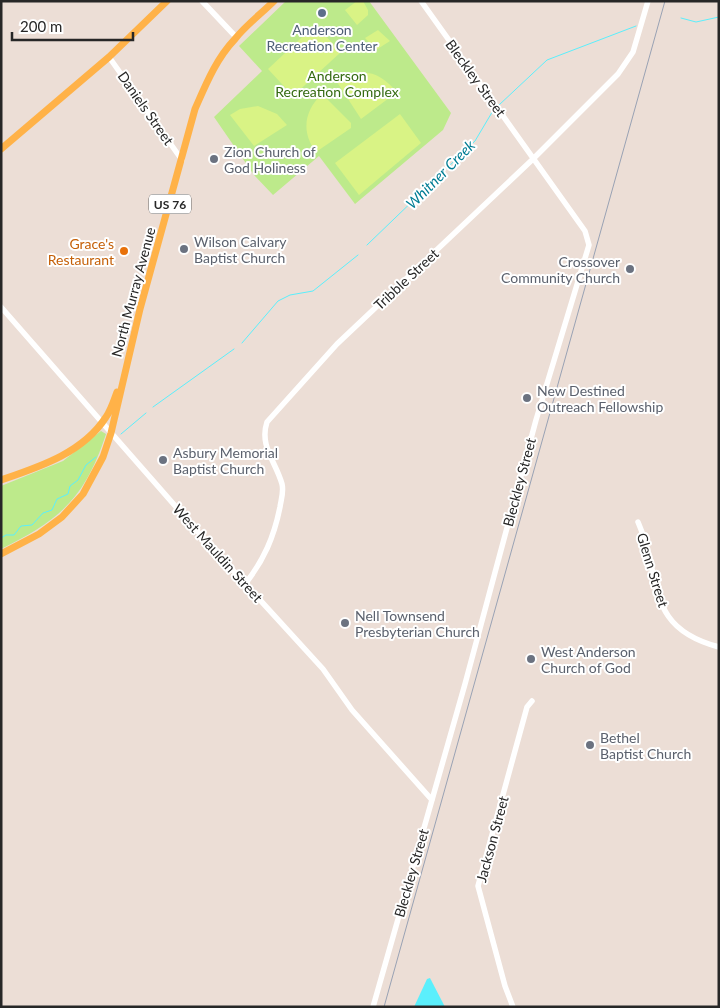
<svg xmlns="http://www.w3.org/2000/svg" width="720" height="1008" viewBox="0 0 720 1008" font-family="Lato,sans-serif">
	<rect width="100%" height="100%" fill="#ecded6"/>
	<path fill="#bdea8b" d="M286 1H369L451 113 443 130 355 204 319 156 273 195 254 175 214 117 262 71 239 46Z
		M101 431 106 434C85 498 60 520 1 549V486L63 461Z"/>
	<path fill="#d9f385" d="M357 1H363L368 10V15L357 25 345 10Z
		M315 25 341 52 293 96 268 69Z
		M378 30 390 41 376 50 365 38Z
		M361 72C378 73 386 80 397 92L361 119 337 82 348 75Z
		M322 94 351 123V128L316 152C301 132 304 111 322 94Z
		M258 106 277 114 287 125 254 146 230 115 240 109Z
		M400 114 421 143 359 195 335 163Z"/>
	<path fill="#5beffc" d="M430 978 445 1007H414L427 979Z"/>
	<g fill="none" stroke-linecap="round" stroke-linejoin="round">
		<path stroke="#5beffc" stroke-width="1" d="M681 18 696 22 719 17
			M499 105 547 60 636 26
			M367 245 475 141 494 109
			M242 343 278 301 290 295 313 291 358 255
			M153 407 234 349
			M121 434 146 413
			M1 538 6 535H14L21 526 32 525 43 513 52 510 57 499 68 494 70 486 78 480 86 465 96 457"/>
		<path stroke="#fff" stroke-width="5.5" d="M202 1 236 37
			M109 57 182 160
			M1 307 198 532 323 669 352 710 432 800
			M638 522C663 578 643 627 719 647
			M245 584C264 560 274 537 280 507 281 500 284 492 282 484 276 462 259 446 267 422L337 344 533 159 618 74 633 52 648 1
			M373 1007 465 684 536 420 589 245 585 231 421 1
			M513 1007 505 986 478 886 527 707 532 701"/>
		<path stroke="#ffb248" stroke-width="7" d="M1 149 109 57 167 1
			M1 480C39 467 83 453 106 417 111 410 114 400 117 392
			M1 554 39 534 62 517 83 494 103 457 111 433 140 309 195 109C206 84 216 59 235 39 246 25 261 14 274 1"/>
		<path stroke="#99a2b4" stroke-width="1" d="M384 1007 665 1"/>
	</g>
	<circle fill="#5c6f8a" stroke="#fff" stroke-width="2" cx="322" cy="13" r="5"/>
	<g fill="#6b7280" stroke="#fff" stroke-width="2">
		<circle cx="214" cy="159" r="5"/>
		<circle cx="184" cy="249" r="5"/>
		<circle cx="630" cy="269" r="5"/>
		<circle cx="527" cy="398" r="5"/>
		<circle cx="163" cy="460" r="5"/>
		<circle cx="345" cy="623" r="5"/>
		<circle cx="531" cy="659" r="5"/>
		<circle cx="590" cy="745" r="5"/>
	</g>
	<circle fill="#e8710a" stroke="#fff" stroke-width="2" cx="124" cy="251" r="5"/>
	<g text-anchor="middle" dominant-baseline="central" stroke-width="4" stroke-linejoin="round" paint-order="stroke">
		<rect fill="#fff" stroke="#686868" stroke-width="1" x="149" y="194.5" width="42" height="19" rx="4"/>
		<g font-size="12" font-weight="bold" fill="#272727">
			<text x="170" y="204">US 76</text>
		</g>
		<g font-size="14" fill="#4e5e75" stroke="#fff">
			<text x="322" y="29">Anderson<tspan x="322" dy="16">Recreation Center</tspan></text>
		</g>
		<g font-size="14" fill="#346a11" stroke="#fff">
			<text x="337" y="75">Anderson<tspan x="337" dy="16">Recreation Complex</tspan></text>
		</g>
		<g font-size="14" fill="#272727" stroke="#fff">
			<text transform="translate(476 78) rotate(54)">Bleckley Street</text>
			<text transform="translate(146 108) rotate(55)">Daniels Street</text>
			<text transform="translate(406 279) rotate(-43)">Tribble Street</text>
			<text transform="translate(133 292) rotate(-75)">North Murray Avenue</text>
			<text transform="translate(519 482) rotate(-75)">Bleckley Street</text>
			<text transform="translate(218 553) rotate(48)">West Mauldin Street</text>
			<text transform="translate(653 570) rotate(73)">Glenn Street</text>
			<text transform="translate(492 839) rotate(-75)">Jackson Street</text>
			<text transform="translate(411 873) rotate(-74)">Bleckley Street</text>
		</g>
		<g font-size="14" fill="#5b616d" stroke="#fff" text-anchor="start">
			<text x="224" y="151">Zion Church of<tspan x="224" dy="16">God Holiness</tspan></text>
			<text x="194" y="241">Wilson Calvary<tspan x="194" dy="16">Baptist Church</tspan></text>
			<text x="620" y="261" text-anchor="end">Crossover<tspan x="620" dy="16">Community Church</tspan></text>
			<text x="537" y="390">New Destined<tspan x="537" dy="16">Outreach Fellowship</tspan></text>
			<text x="173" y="452">Asbury Memorial<tspan x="173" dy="16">Baptist Church</tspan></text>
			<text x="355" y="615">Nell Townsend<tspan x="355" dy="16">Presbyterian Church</tspan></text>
			<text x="541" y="651">West Anderson<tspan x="541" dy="16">Church of God</tspan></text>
			<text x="600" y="737">Bethel<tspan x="600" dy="16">Baptist Church</tspan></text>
		</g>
		<g font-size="14" fill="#c56008" stroke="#fff" text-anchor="end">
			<text x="114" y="243">Grace's<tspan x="114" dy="16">Restaurant</tspan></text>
		</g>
		<g font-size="15" font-style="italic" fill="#027d94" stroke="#fff">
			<text transform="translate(440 174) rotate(-45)">Whitner Creek</text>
		</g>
	</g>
	<rect width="720" height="1008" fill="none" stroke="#272727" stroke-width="5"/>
	<path d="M12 32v8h121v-8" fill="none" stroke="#272727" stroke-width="2.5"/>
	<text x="20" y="32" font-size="15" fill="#272727" stroke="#ffffff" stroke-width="4" paint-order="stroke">200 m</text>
</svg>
